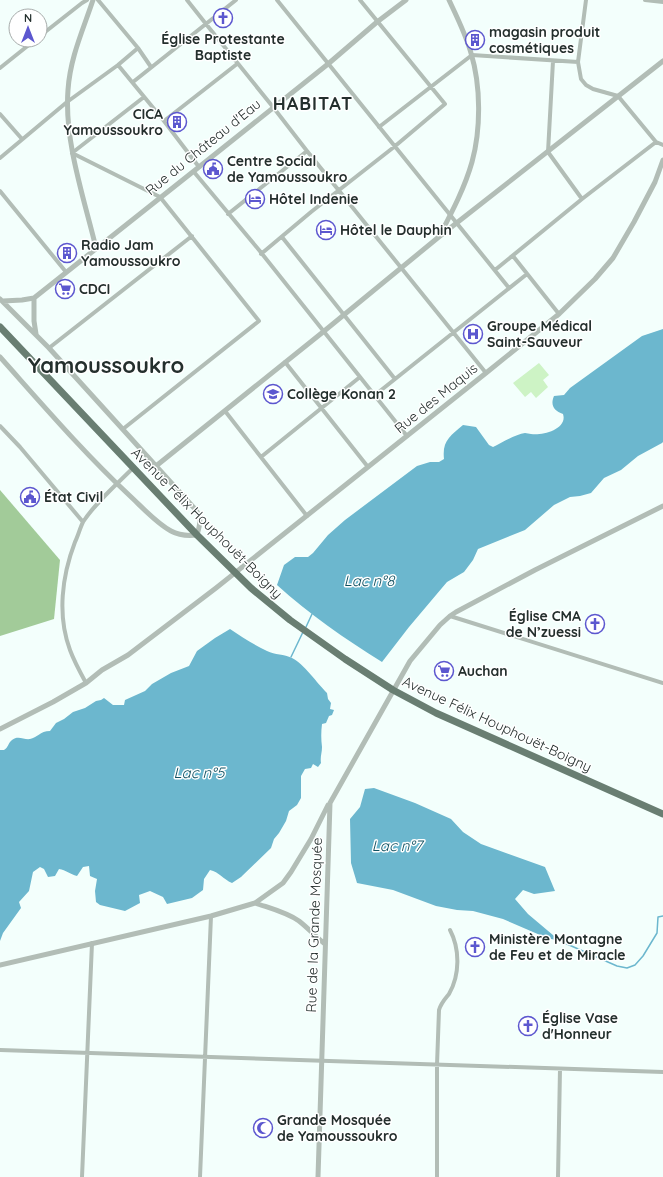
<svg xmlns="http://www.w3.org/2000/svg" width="663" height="1177" viewBox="0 0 663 1177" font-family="Quicksand,sans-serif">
	<rect width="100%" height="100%" fill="#f3fffc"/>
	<path fill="#cdf3c5" d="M539 363 549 375 543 380 548 387 536 398 531 392 525 397 513 383Z"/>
	<path fill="#a2cb99" d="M0 490 60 560 54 619 0 636Z"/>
	<path fill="#6cb7ce" d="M663 329V442L662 443 638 456 621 470 604 478 591 493 580 496 570 497 554 505 525 530 478 549 473 560 464 572 447 582 409 627 382 662C345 639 309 614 277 585L284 565 295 557H308L313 553 328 535 345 520 417 466 430 462H439L444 459C442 441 450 436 463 425L476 427 489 445 493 447C501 443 516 434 525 433 527 433 529 434 531 434 542 436 568 429 563 414 554 411 550 405 554 396L564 395 570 388 642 336Z
		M230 629C242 637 254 645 267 651 275 655 284 654 292 658 304 664 317 683 327 693L328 699 331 703 330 709 334 710 332 715 329 716 326 723 322 724C321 732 321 739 322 747 322 753 320 757 321 763L318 767 313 764 311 768 305 769 301 776V798L297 805 289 811 286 821 279 833 274 839 271 848 241 877 232 883C223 879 219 872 210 870L204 879 203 890 192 898 167 904 163 897 150 891 139 895 140 903 125 911 100 905 96 902 95 891 97 879 90 876 89 866 83 867 77 876C70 874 66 870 59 869L55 876 48 877 44 869 40 867 33 872 29 891 19 902 21 908 3 933 0 941V750H4C8 748 8 743 12 740 18 735 24 740 30 739 37 738 40 731 50 731L56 723 64 719 73 712 85 708 96 701 101 700 104 698 113 705H124L125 700 145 691 152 684 171 673 189 666 197 651 215 638Z
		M374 788 415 803 451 819 463 832 481 844 545 867 555 891 534 894 523 890 515 899 528 914 560 941 547 938 503 919 473 911 457 910 436 906 393 890 357 883 351 863 350 819 360 807 365 789Z"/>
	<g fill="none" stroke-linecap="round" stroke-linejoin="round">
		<path stroke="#6cb7ce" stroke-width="1.5" d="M306 627 312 614
			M291 657 303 632
			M560 941 617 966 627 968 635 965 643 956 657 933 658 917 663 916"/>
		<path stroke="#b2bdb6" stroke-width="4" d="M98 0 138 48 151 67
			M187 0 206 24 273 107 307 151 486 373
			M277 0 509 288
			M586 0 578 62 581 79 586 85 593 89 618 96 656 142 663 145
			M645 0 663 2
			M40 36 82 3 87 0
			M553 61 548 152 582 199
			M118 65 164 121 199 167
			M0 68 35 40
			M133 82 236 0
			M0 114 22 139
			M164 121 237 64
			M379 127 472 55 578 62
			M0 158 67 102 118 65 138 48
			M194 172 259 250 407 436
			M0 191 66 272
			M228 214 307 151
			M282 237 395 379
			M261 254 311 212 394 147 445 104 360 0
			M513 256 559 314
			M495 270 582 199 656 142
			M49 348 192 236
			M285 362 368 467
			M375 395 527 274
			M225 411 307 516
			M0 426 20 447 83 522
			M123 429 259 321 160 197 72 153 144 97
			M261 457 360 377
			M450 616 663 683
			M86 683C80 672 74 661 70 650 57 615 62 576 75 542 78 536 80 528 83 522 96 502 116 485 133 468
			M0 1050 663 1072
			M82 1177 92 943
			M200 1177 211 916
			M437 1177V1065L439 1010C441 1003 445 999 449 994 460 975 460 949 450 930
			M558 1177 560 1069"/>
		<path stroke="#b2bdb6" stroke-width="5" d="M93 0C83 30 70 58 68 90 64 141 84 198 96 248
			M440 235C452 212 465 187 472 162 481 129 481 86 471 53 466 35 457 17 449 0
			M34 298V321L36 334
			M0 299 49 348 195 509C202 517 200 525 197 535 188 536 180 536 171 531 156 523 142 507 129 495 83 452 42 404 0 357
			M3 301 22 300 34 298 199 167 328 64 377 22 406 0
			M156 466 323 332 440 236 663 61
			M0 729 53 702 86 683 102 670 128 655 216 588 486 373 559 314 595 279 613 258 634 222 655 182 663 160
			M255 903C269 908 286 912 299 921 308 928 316 937 325 944
			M0 965 211 916 255 903 283 883 291 872 311 839 328 805
			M318 1177 330 803 410 661 440 625 450 616 456 612 535 570 663 506"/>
		<path stroke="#697e72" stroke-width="7" d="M0 327 197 535 251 588 290 620 345 659 393 690 436 713 663 814"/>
	</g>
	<defs>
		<g id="church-ring" transform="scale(1)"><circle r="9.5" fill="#fff" stroke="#5c57cf" stroke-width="1.5"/><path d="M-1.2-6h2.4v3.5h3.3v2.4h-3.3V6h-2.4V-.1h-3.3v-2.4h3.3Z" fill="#5c57cf"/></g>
		<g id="building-ring" transform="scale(1)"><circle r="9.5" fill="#fff" stroke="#5c57cf" stroke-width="1.5"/><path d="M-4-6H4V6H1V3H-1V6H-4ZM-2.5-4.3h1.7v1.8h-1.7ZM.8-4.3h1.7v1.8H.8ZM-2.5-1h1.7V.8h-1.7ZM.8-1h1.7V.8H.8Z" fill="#5c57cf"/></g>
		<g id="civic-ring" transform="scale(1)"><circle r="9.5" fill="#fff" stroke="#5c57cf" stroke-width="1.5"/><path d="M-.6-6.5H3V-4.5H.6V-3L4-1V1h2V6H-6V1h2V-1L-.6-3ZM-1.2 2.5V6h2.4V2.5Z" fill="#5c57cf"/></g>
		<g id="hotel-ring" transform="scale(1)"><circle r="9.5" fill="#fff" stroke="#5c57cf" stroke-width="1.5"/><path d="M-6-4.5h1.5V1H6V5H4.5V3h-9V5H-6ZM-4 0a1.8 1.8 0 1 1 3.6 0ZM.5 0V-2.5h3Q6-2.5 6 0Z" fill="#5c57cf"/></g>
		<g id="supermarket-ring" transform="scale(1)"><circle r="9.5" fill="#fff" stroke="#5c57cf" stroke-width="1.5"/><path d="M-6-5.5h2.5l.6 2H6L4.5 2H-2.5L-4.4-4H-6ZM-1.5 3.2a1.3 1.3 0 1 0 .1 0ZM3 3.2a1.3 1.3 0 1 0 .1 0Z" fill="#5c57cf"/></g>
		<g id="hospital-ring" transform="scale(1)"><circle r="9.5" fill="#fff" stroke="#5c57cf" stroke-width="1.5"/><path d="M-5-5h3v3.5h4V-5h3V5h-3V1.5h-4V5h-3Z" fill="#5c57cf"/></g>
		<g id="school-ring" transform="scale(1)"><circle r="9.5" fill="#fff" stroke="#5c57cf" stroke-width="1.5"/><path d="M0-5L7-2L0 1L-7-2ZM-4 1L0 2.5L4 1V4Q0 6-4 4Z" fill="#5c57cf"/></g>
		<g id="mosque-ring" transform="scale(1)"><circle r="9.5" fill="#fff" stroke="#5c57cf" stroke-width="1.5"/><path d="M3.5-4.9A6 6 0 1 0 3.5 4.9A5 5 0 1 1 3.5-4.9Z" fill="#5c57cf"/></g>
	</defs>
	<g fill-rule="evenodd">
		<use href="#church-ring" x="223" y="18"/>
		<use href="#building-ring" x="475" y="40"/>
		<use href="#building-ring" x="177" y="122"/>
		<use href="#civic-ring" x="213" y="169"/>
		<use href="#hotel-ring" x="255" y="199"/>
		<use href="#hotel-ring" x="326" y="230"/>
		<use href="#building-ring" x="67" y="253"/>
		<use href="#supermarket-ring" x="65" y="289"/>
		<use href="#hospital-ring" x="473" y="334"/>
		<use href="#school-ring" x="273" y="394"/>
		<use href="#civic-ring" x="30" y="497"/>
		<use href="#church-ring" x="595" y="624"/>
		<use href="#supermarket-ring" x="444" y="671"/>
		<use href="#church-ring" x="475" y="947"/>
		<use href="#church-ring" x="528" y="1026"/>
		<use href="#mosque-ring" x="263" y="1128"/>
	</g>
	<g text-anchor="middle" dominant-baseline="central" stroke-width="3" stroke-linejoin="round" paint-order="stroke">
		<g font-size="14" font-weight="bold" fill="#242f2d" stroke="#fff" text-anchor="start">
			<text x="489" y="32">magasin produit<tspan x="489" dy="16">cosmétiques</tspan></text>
			<text x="223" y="39" text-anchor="middle">Église Protestante<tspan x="223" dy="16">Baptiste</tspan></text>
			<text x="163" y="114" text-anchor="end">CICA<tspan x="163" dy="16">Yamoussoukro</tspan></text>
			<text x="227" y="161">Centre Social<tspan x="227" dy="16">de Yamoussoukro</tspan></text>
			<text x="269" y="199">Hôtel Indenie</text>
			<text x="340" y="230">Hôtel le Dauphin</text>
			<text x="81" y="245">Radio Jam<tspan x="81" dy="16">Yamoussoukro</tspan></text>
			<text x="79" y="289">CDCI</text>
			<text x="487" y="326">Groupe Médical<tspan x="487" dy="16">Saint-Sauveur</tspan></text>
			<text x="287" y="394">Collège Konan 2</text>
			<text x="44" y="497">État Civil</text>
			<text x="581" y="616" text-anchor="end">Église CMA<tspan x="581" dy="16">de N’zuessi</tspan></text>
			<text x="458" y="671">Auchan</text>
			<text x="489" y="939">Ministère Montagne<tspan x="489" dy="16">de Feu et de Miracle</tspan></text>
			<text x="542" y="1018">Église Vase<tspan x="542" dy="16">d'Honneur</tspan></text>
			<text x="277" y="1120">Grande Mosquée<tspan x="277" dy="16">de Yamoussoukro</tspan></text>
		</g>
		<g font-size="14" fill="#242f2d" stroke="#fff">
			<text transform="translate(203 147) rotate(-39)">Rue du Château d'Eau</text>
			<text transform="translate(436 398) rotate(-39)">Rue des Maquis</text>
			<text transform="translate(207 523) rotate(45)">Avenue Félix Houphouët-Boigny</text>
			<text transform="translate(497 724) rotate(25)">Avenue Félix Houphouët-Boigny</text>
			<text transform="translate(314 925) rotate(-88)">Rue de la Grande Mosquée</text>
		</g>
		<g font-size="15" font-style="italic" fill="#105161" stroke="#fff">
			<text x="369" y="580">Lac n°8</text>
			<text x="199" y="772">Lac n°5</text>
			<text x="397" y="845">Lac n°7</text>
		</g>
		<g font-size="18" font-weight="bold" letter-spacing="1" fill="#242f2d" stroke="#fff">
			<text x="313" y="103">HABITAT</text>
		</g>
		<g font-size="22" font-weight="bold" fill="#242f2d" stroke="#fff">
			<text x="106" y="365">Yamoussoukro</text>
		</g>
	</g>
	<g transform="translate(28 28)"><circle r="19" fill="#ffffff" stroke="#a7acab"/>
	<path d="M0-3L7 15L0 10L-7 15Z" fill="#5c57cf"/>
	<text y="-6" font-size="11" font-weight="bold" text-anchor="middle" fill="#242f2d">N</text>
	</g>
</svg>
